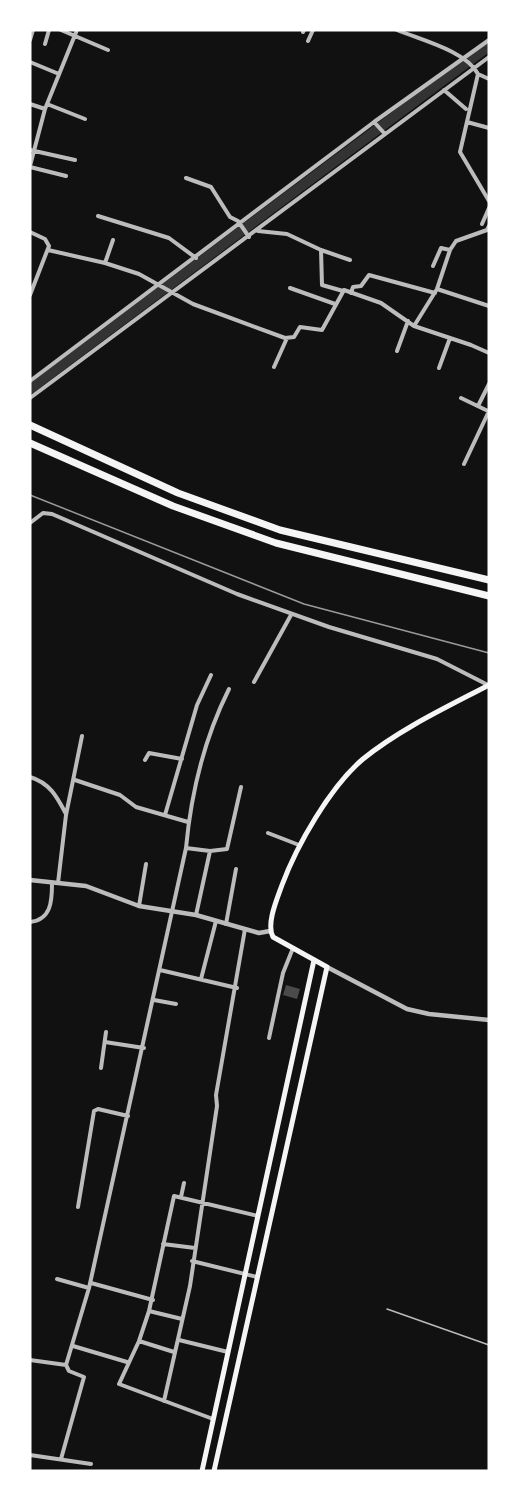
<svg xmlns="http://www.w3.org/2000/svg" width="519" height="1501" viewBox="0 0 519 1501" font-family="'PT Sans',sans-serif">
	<rect width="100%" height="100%" fill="#111"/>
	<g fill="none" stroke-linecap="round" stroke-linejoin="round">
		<path stroke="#333" stroke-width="10" d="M30 389 489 46"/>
	</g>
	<path fill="#4a4a4a" d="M286 985 300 989 297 999 283 995Z"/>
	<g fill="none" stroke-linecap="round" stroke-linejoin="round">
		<path stroke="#bcbcbc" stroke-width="1.5" d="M387 1309 489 1345"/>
		<path stroke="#bcbcbc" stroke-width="4" d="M61 30 108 50
			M397 30C421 40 466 51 478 74L460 152 489 201
			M303 32 304 30
			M30 40 33 30
			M308 41 313 30
			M45 44 49 30
			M30 62 59 74
			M478 74 489 79
			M444 90 466 109
			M30 104 45 109
			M47 104 85 119
			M374 122 385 134
			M467 122 489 128
			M30 150 75 160
			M30 166 45 109 77 30
			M30 167 66 176
			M186 178 211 187 230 217 238 221 249 237
			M98 216 169 238 196 258
			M482 224 489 208
			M258 231 287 234 321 250 350 260
			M30 232 45 239 49 246 30 295
			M48 250 105 263 139 274 193 304 285 338 294 337 300 327 322 330 344 290 381 303 414 326 471 345 489 353
			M321 250 322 285 343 291
			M105 263 113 240
			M433 266 441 248 450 250
			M290 288 335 304
			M437 289 489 306
			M351 293 353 287 361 286 369 275 435 293
			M414 326 437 289 450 250 456 241 487 230 489 226
			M397 351 408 321
			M274 367 287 338
			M439 368 450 338
			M30 381 374 122 489 40
			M30 398 489 57
			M461 398 488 411
			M478 406 489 384
			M464 464 489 411
			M30 523 43 513 52 514 237 594 329 627 437 659 488 685
			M254 682 291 615
			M145 760 149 753 182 759
			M30 777C50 783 57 797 66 814
			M75 780 120 795 136 807 188 822
			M165 815 197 705 211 675
			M268 833 299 845
			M186 848 210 851 227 849 241 787
			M58 883 66 815 82 736
			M139 906 146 864
			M196 915 210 851
			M30 922C51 920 52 901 52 884
			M226 924 236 869
			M160 970 237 988
			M201 979 216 921
			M154 1000 176 1004
			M269 1038 283 973 293 948
			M105 1042 144 1048
			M101 1068 106 1032
			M181 1197 184 1183
			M78 1207 94 1111 98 1109 128 1116
			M163 1244 195 1248
			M192 1261 257 1277
			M57 1279 89 1288
			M91 1283 153 1300
			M149 1311 174 1196 258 1216
			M182 1319 149 1311 139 1341 119 1384 213 1419
			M179 1340 228 1352
			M139 1341 174 1352
			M73 1346 127 1362
			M30 1360 66 1365
			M66 1365 89 1288 186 848C191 794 205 737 229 689
			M164 1401 190 1286 217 1106 216 1095 245 929
			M30 1455 91 1464
			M61 1459 84 1377 69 1371 66 1365"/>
		<path stroke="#bcbcbc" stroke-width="4.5" d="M30 880 86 886 139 906 196 915 259 933 270 931
			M327 967 407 1009 429 1014 489 1020"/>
		<path stroke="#f5f5f5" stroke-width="5" d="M202 1471 314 960
			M214 1471 327 967 273 937C266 924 277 899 282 885 297 845 330 787 363 759 400 729 447 707 489 685"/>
		<path stroke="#f5f5f5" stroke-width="7" d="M30 425 178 493 280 530 489 580
			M30 443 173 506 276 543 489 596"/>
		<path stroke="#9a9a9a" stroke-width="1.5" d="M30 495 304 604 489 653"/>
	</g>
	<rect width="519" height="1501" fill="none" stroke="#ffffff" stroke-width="63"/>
</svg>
